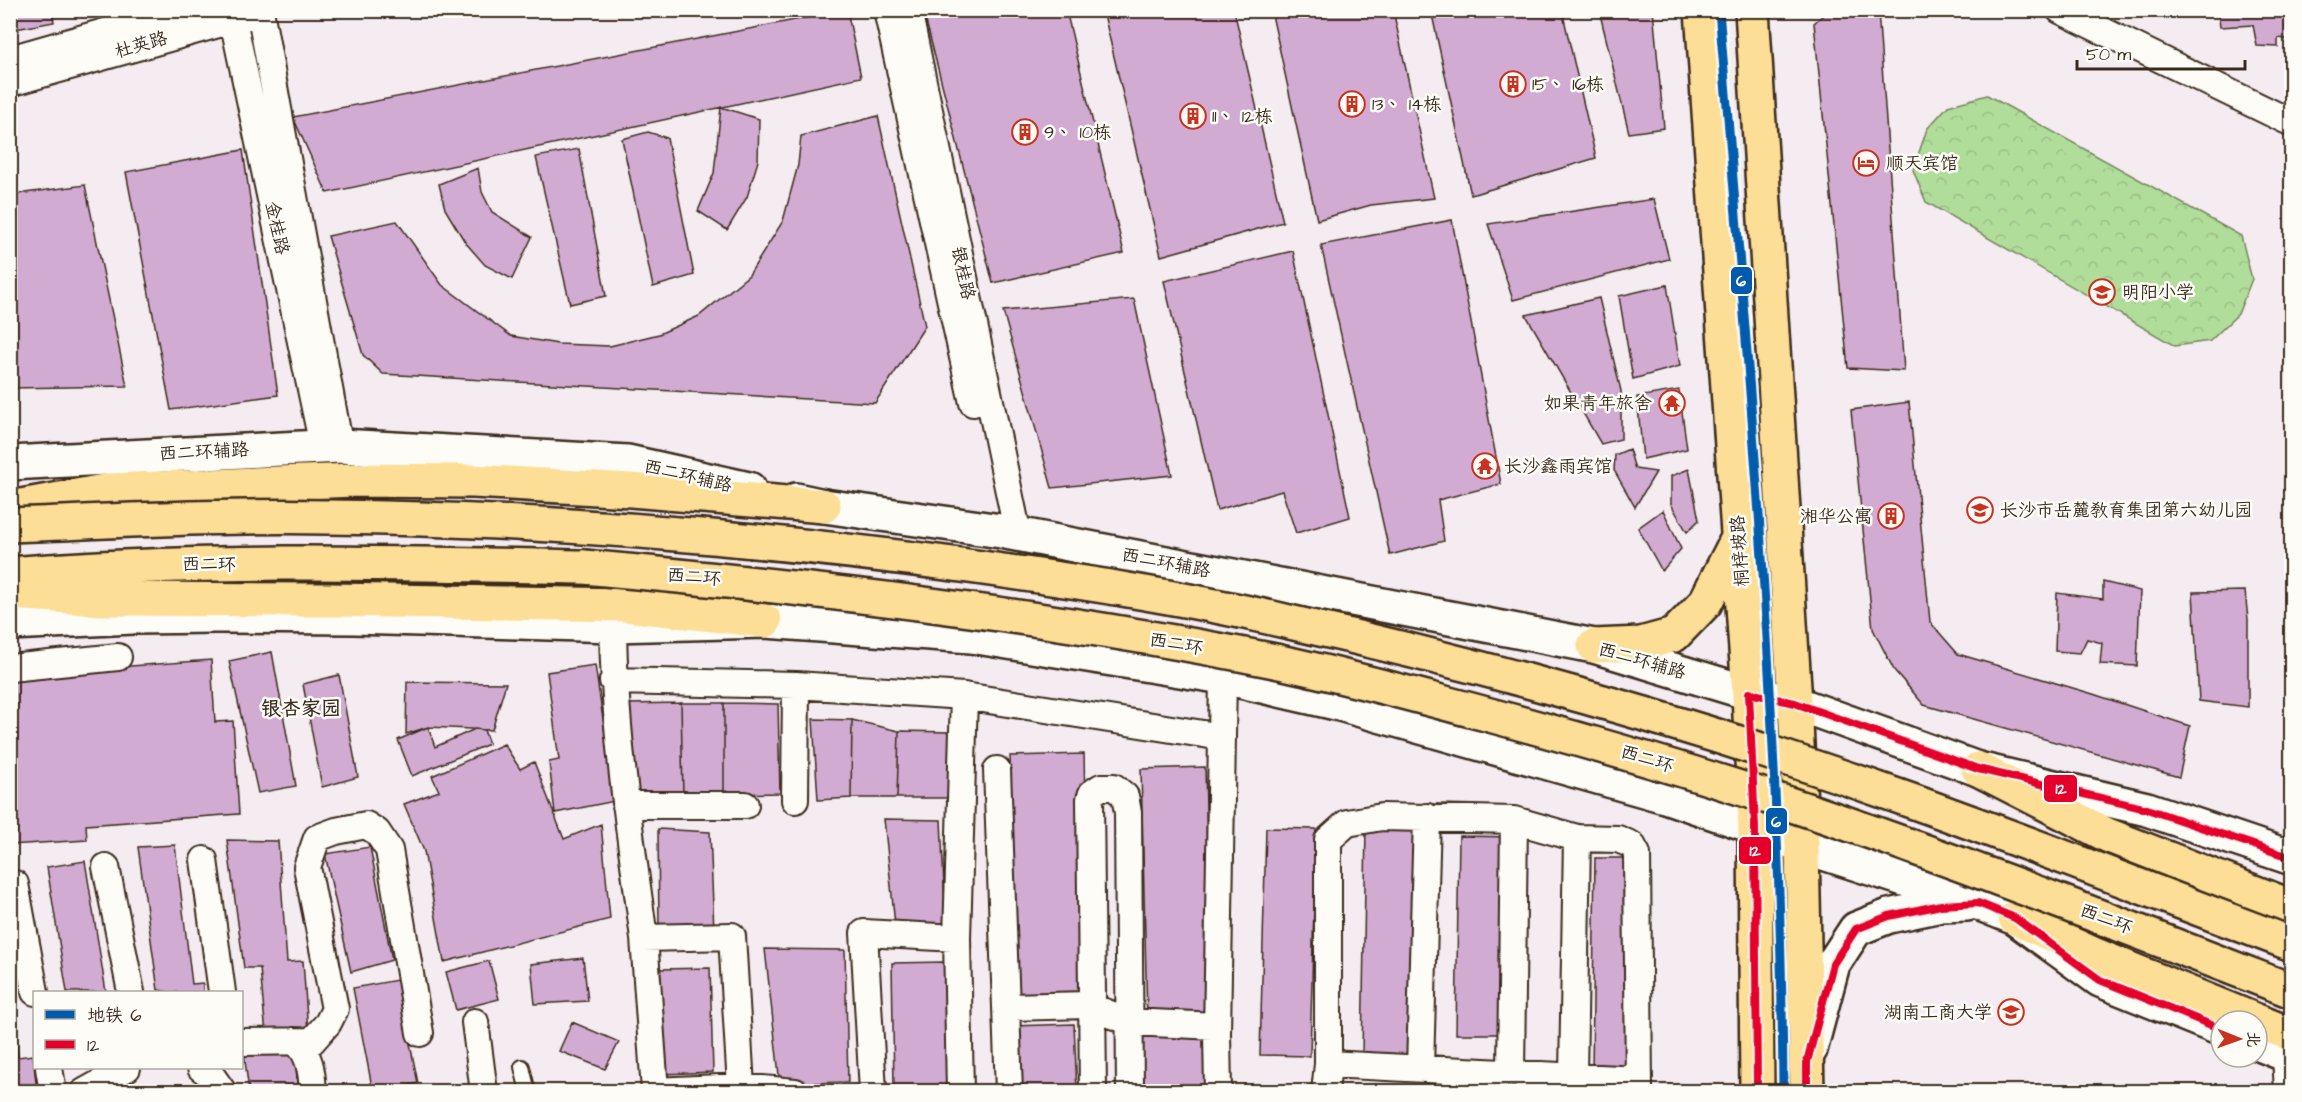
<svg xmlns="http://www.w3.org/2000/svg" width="2302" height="1102" viewBox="0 0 2302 1102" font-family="'Architects Daughter','LXGW WenKai TC',sans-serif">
	<defs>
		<pattern id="park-crowns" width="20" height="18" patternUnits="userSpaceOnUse" patternTransform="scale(1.5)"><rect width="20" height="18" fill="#b1dd9b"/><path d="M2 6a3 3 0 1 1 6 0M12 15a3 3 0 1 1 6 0" fill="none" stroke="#99be85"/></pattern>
	</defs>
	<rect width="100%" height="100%" fill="#f4ecf0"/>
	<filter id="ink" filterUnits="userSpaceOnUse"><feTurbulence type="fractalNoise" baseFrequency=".0167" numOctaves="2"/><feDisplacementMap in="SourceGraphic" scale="12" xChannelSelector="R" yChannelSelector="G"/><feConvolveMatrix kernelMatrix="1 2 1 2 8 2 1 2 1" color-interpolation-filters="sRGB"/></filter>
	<g filter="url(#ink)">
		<path fill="url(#park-crowns)" stroke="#76845c" stroke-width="1.5" d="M1987 95 2241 236 2252 279 2238 314 2210 341 2175 346 1926 202 1913 170 1927 129 1948 106Z"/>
		<path fill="#d2abd2" stroke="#3b2a1e" stroke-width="1.5" d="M10 10H52L54 22 10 30Z
			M847 10 861 77 327 193 293 117Z
			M923 10H1066L1124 253 993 283Z
			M1103 10H1234L1283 222 1161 256Z
			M1271 10H1393L1434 198 1371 205 1317 220Z
			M1431 10H1562L1596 158 1471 195Z
			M1599 10H1653L1664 128 1629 133Z
			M1829 10H1878L1904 371 1848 368 1814 23Z
			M2218 10H2292V58H2288L2286 39 2278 38V47L2257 46 2253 25 2220 27Z
			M721 107 759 119 758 161 747 197 727 230 698 211 714 173Z
			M878 116 925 326 875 403 383 374 363 355 328 236 397 221 442 285 511 336 558 344 610 346 659 334 699 316 749 275 783 221 798 165 801 136Z
			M648 132 667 138 694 275 653 287 622 139Z
			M579 149 606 296 570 304 536 157Z
			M243 150 278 395 171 410 126 172Z
			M478 168 482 192 492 212 532 237 512 279 485 265 465 242 445 209 439 184Z
			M85 185 127 386 10 388V195Z
			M1654 199 1669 259 1513 300 1488 224Z
			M1452 220 1501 484 1438 500 1444 541 1390 555 1321 245Z
			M1293 251 1350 517 1296 533 1282 491 1217 510 1164 281Z
			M1667 285 1680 366 1633 379 1619 296Z
			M1599 298 1621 391V439L1601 444 1526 315Z
			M1134 299 1172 475 1052 488 1003 311Z
			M1679 390 1687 449 1643 459 1637 397Z
			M1909 402 1930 622 1958 654 2093 694 2190 726 2179 777 1924 705 1894 670 1873 629 1851 410Z
			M1629 449 1635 469 1656 472 1635 507 1614 470 1615 455Z
			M1689 469 1699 520 1687 532 1671 504V476Z
			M1663 510 1681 549 1662 571 1638 528Z
			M2103 582 2140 591 2137 666 2100 664 2102 643 2087 639 2080 653 2055 651 2057 593 2103 599Z
			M2245 591 2248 619V707L2199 701 2193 592Z
			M272 652 296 786 258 793 229 661Z
			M211 660 215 722 233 721 239 814 86 825 87 840 10 845V675Z
			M595 665 615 801 555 813 549 762 559 760 547 672Z
			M339 675 358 777 322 787 303 684Z
			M407 682 506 683 492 730 428 727 406 734Z
			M681 703 683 796 630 797 628 704Z
			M681 703H724V794L683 796Z
			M724 703 778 704 780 793 724 794Z
			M813 719 852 720 851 798 818 800Z
			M852 720 899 731 897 798H851Z
			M428 727 435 747 475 729 484 730 489 744 412 776 398 740Z
			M899 731 951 732 950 798H897Z
			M504 744 520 769 534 762 564 839 601 824 610 919 444 962 424 851 404 804 439 791 432 776Z
			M1084 754 1089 993 1015 995 1010 756Z
			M1205 767 1211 1017 1147 1018 1141 769Z
			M884 819 941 820 946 931 896 934Z
			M1266 828 1316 829 1310 1056 1260 1055Z
			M658 829 710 832 714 931 659 929Z
			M1366 829 1414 830 1411 1054H1362Z
			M1459 836 1512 837 1508 1034H1456Z
			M227 840 278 841 287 962 303 961 308 1032 266 1035 260 968H244Z
			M175 845 192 984 203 983V992H170L158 990 138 847Z
			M370 847 392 960 351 972 325 854Z
			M1595 858H1633L1630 1071H1592Z
			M85 861 106 992H67L47 867Z
			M765 949 845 950 848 1082 780 1084Z
			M583 958 588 1001 535 1004 531 964Z
			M489 961 499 999 456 1010 446 972Z
			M945 962 948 1087 894 1088 892 963Z
			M710 968 713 1072 662 1074 660 969Z
			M10 980 18 1057 33 1055 37 1092H10Z
			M397 980 418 1083 386 1092H373L353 988Z
			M572 1022 619 1042 605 1069 559 1051Z
			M1074 1024 1077 1092H1016L1013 1026Z
			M1138 1030H1207L1208 1092H1138Z
			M294 1042 298 1092H249L243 1045Z
			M1503 1084 1551 1086 1550 1092H1503Z"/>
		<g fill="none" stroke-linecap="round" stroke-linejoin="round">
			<g stroke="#3b2a1e" stroke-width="18">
				<path id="lane" d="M522 1067 528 1092"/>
			</g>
			<g stroke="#3b2a1e" stroke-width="30">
				<path id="street" d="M231 10 323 446
					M260 10 339 443
					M887 10 973 403
					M908 10 1018 535
					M2060 10 2292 123
					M10 59 182 10
					M10 83 250 15
					M613 625C614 730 630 834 644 938
					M10 668 118 657
					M613 681 796 685 964 696 1222 737
					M997 770 1006 1007 1087 1005 1130 1022 1217 1026
					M795 800 796 685
					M626 805H745
					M204 860 222 992
					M106 867 131 992
					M15 884 35 992
					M732 936 741 1087 655 1091 644 938Z
					M1006 1007 1009 1092
					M475 1022 484 1092
					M295 1041C310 1053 312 1073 313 1092
					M242 1042 312 1041 328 1023 335 1009 307 867 317 838 336 831 366 825 377 832 389 850 420 1033
					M2286 1055 2288 1092
					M49 1068 53 1092
					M201 1068 211 1075 223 1092
					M1420 1068 1427 817
					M1511 1073 1514 820
					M1573 1076 1577 838
					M84 1092 127 1068
					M741 1092V1087L795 1092
					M873 1092 864 933 957 938
					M960 1092 957 938 964 696
					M1093 1092 1090 799 1092 793 1101 787H1114L1125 796 1128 813 1130 1092
					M1218 1092 1217 1033 1223 677
					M1325 1092 1328 1064
					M1637 1092 1639 1089 1637 854 1632 845 1618 839 1577 838 1514 820 1382 817 1347 823 1328 840V1064L1639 1080"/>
			</g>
			<g stroke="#3b2a1e" stroke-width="38">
				<path id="secondary" d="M10 463 340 446 628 462 749 489
					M796 500 824 506 1001 531 1594 646 1749 693 1795 703 1978 769 2147 809 2292 858
					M10 623 133 617 216 616 354 617 613 625 765 621 971 636 1223 677 1340 704 1665 796 1755 827 1802 846 1978 903 2015 918 2100 980 2221 1029
					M2257 1043 2292 1057
					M1810 1050 1833 964 1856 929 1889 916 1941 905 1967 904"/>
			</g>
			<g stroke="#3b2a1e" stroke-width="38">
				<path id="primary" d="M1702 10 1749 693 1755 827 1757 1092
					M1752 10 1795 703 1802 846 1807 1092
					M1594 646 1641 644 1674 635 1705 603 1739 536"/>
			</g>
			<g stroke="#3b2a1e" stroke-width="38">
				<path id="highway" d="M10 508 110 490 354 480 473 481 631 490 824 506
					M10 574C201 558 393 563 584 567
					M10 593 102 599 332 600 626 605 765 621
					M1978 769 2107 835 2292 907
					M2015 918 2093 954 2257 1021
					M2257 1021 2292 1035"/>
			</g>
			<use href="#lane" stroke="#fdfcf7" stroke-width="14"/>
			<use href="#street" stroke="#fdfcf7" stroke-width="26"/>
			<use href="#secondary" stroke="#fdfcf7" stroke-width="33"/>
			<use href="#primary" stroke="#fcde96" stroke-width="33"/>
			<use href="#highway" stroke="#fcde96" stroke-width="33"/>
			<g stroke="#3b2a1e" stroke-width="38" stroke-linecap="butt">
				<path id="highway-bridge" d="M10 525C116 521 222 515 328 517 539 519 751 537 961 565 1069 580 1178 596 1285 621 1495 668 1704 727 1906 799 2036 845 2163 896 2292 944
					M584 567C814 588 1044 615 1270 660 1343 675 1414 695 1486 714 1609 747 1731 783 1851 825 1999 877 2145 934 2292 991"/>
			</g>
			<use href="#highway-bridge" stroke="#fcde96" stroke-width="33"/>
			<g stroke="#fdfcf7" stroke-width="12">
				<path id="bus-1" d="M1757 1092 1755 827 1749 693 1795 703 1978 769 2147 809 2292 858
					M1807 1092V1062L1833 964 1856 929 1889 916 1941 905 1978 903 2015 918 2100 980 2221 1029"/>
			</g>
			<use href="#bus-1" stroke="#e4002b" stroke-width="8"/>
			<g stroke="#fdfcf7" stroke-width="14">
				<path id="metro-1" d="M1719 10C1749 370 1781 730 1783 1092"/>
			</g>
			<use href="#metro-1" stroke="#005bac" stroke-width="9"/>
		</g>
	</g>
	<defs>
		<g id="building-ring" transform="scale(1.35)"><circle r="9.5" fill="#fdfcf7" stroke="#c8321e" stroke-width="1.5"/><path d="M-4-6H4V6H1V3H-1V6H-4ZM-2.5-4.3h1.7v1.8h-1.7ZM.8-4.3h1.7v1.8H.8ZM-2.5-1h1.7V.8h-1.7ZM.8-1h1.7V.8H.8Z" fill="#c8321e"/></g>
		<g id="hotel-ring" transform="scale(1.35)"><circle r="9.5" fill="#fdfcf7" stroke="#c8321e" stroke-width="1.5"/><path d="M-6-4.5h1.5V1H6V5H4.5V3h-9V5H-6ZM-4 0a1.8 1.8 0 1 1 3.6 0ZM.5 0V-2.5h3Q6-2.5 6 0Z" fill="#c8321e"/></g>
		<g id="school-ring" transform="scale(1.35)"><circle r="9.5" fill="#fdfcf7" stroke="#c8321e" stroke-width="1.5"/><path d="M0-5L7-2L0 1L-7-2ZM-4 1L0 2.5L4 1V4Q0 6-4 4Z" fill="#c8321e"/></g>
		<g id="temple-ring" transform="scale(1.35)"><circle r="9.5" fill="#fdfcf7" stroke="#c8321e" stroke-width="1.5"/><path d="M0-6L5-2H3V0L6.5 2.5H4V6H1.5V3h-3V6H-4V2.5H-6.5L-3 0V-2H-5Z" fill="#c8321e"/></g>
	</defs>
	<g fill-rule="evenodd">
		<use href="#building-ring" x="1513" y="84"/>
		<use href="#building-ring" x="1352" y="104"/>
		<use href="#building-ring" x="1193" y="116"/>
		<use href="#building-ring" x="1025" y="132"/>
		<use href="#hotel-ring" x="1866" y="163"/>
		<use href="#school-ring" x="2102" y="292"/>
		<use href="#temple-ring" x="1672" y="403"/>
		<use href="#temple-ring" x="1485" y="466"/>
		<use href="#school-ring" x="1980" y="510"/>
		<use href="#building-ring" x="1891" y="516"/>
		<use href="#school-ring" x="2011" y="1012"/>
	</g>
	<g text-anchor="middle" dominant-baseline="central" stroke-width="5" stroke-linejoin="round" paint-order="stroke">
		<g font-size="18" fill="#3b2a1e" stroke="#fdfcf7">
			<text transform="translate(141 45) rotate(-16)">杜英路</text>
			<text transform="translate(277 228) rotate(78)">金桂路</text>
			<text transform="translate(963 273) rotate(78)">银桂路</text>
			<text transform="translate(204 452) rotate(-3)">西二环辅路</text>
			<text transform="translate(688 476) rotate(13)">西二环辅路</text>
			<text transform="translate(1740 551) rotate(-94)">桐梓坡路</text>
			<text transform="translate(1166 563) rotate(11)">西二环辅路</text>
			<text x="209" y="564">西二环</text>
			<text transform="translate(694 577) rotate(5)">西二环</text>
			<text transform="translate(1176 644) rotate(10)">西二环</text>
			<text transform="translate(1642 661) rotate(16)">西二环辅路</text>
			<text transform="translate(1647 759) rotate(17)">西二环</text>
			<text transform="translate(2106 919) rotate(21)">西二环</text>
		</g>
		<g font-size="18" fill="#3b2a1e" stroke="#fdfcf7" text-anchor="start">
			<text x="1532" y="84">15、 16栋</text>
			<text x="1372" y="104">13、 14栋</text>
			<text x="1212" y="116">11、 12栋</text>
			<text x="1044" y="132">9、 10栋</text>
			<text x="1886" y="163">顺天宾馆</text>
			<text x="2122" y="292">明阳小学</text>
			<text x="1652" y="403" text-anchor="end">如果青年旅舍</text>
			<text x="1504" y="466">长沙鑫雨宾馆</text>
			<text x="2000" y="510">长沙市岳麓教育集团第六幼儿园</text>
			<text x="1872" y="516" text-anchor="end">湘华公寓</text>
			<text x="1992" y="1012" text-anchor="end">湖南工商大学</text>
		</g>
		<g font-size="20" font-weight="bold" fill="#3b2a1e" stroke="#fdfcf7">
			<text x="301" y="709">银杏家园</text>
		</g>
	</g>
	<g stroke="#fdfcf7" stroke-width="2">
		<rect x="1730" y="266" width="23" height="29" rx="6" fill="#005bac"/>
		<rect x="2043" y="774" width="35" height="29" rx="6" fill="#e4002b"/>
		<rect x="1765" y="807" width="23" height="28" rx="6" fill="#005bac"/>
		<rect x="1738" y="836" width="34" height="29" rx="6" fill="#e4002b"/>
	</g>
	<g font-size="16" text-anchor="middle" font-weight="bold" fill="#fff">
		<text x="1741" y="286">6</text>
		<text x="2061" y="794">12</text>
		<text x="1776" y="827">6</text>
		<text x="1755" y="856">12</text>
	</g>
	<rect width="2302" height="1102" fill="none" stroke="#fdfcf7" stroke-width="36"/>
	<rect x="18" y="18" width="2266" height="1066" fill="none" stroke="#3b2a1e" stroke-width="2" filter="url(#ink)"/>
	<rect x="33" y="991" width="210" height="78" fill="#fdfcf7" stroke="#afa8a0" stroke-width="1.5"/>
	<rect x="45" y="1010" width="30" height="9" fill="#005bac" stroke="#afa8a0" stroke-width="1.5"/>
	<text x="87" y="1021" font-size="18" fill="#3b2a1e">地铁 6</text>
	<rect x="45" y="1040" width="30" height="9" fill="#e4002b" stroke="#afa8a0" stroke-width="1.5"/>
	<text x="87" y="1051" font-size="18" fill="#3b2a1e">12</text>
	<g transform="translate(2239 1039) rotate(91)"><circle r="28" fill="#fdfcf7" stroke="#afa8a0" stroke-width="1.5"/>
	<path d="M0-4.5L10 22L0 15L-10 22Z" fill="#c8321e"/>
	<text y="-9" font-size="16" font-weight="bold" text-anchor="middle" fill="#3b2a1e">北</text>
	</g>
	<path d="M2077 60v9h168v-9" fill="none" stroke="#3b2a1e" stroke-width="3"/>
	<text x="2086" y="60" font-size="18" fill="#3b2a1e" stroke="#fdfcf7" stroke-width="4.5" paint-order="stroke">50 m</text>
</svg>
